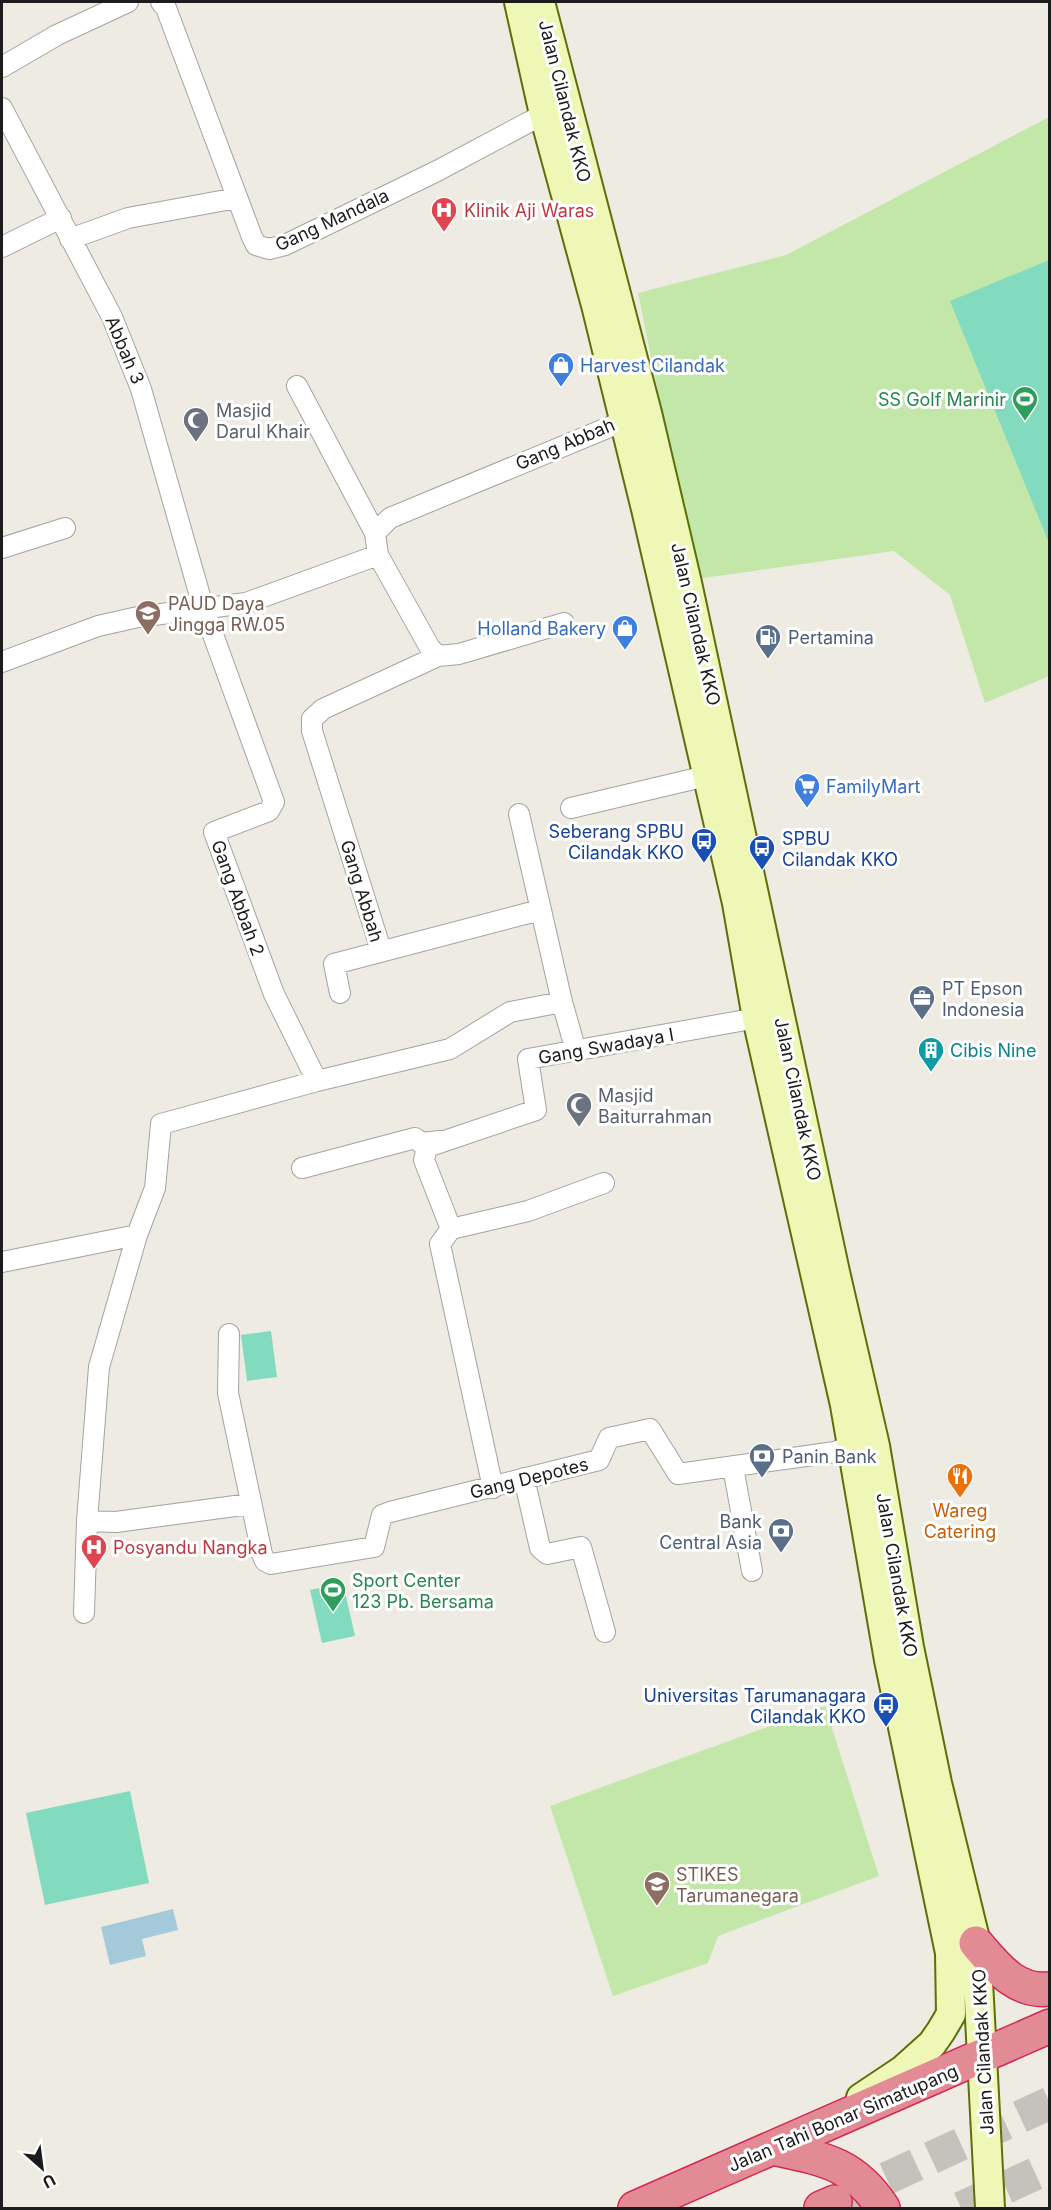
<svg xmlns="http://www.w3.org/2000/svg" width="1051" height="2210" viewBox="0 0 1051 2210" font-family="Inter,sans-serif">
	<rect width="100%" height="100%" fill="#eeebe2"/>
	<path fill="#c3e7a9" d="M1049 117V676L985 703 950 595 894 551 696 579 638 293 786 255Z
		M825 1706 879 1876 718 1936 708 1963 613 1996 550 1806Z"/>
	<path fill="#82dbbf" d="M1049 260V543L950 301Z
		M271 1331 277 1377 247 1381 241 1335Z
		M343 1583 355 1636 322 1643 310 1590Z
		M130 1791 149 1883 45 1905 26 1813Z"/>
	<path fill="#a4cada" d="M173 1909 178 1930 142 1939 146 1956 110 1965 101 1927Z"/>
	<g fill="none" stroke-linecap="round" stroke-linejoin="round">
		<path stroke="#c4c2ba" stroke-width="33" stroke-dasharray="33 16" stroke-linecap="butt" d="M842 2199 1050 2103
			M961 2208 1050 2167"/>
		<g stroke="#a3a3a3" stroke-width="22">
			<path id="street" d="M161 2 166 8 252 237 256 245 269 249 285 245 437 171 544 114
				M2 67 57 35 128 2
				M2 108 112 317 141 389 204 610 274 802 269 811 214 832 274 994 317 1081
				M70 239 128 218 237 198
				M2 247 61 218
				M297 386 375 533
				M2 548 65 528
				M378 555 430 648 438 656 459 654 564 623
				M2 662 98 626 138 617 246 603 378 555 375 533 390 518 636 416
				M571 808 719 773
				M519 814 562 1002
				M381 950 312 731V719L323 709 438 656
				M340 993 334 964 540 910
				M302 1168 415 1138 421 1143 440 1141
				M451 1229 424 1160 427 1147 536 1110 528 1059 757 1018
				M451 1229 440 1244 493 1488
				M451 1229 528 1211 604 1183
				M2 1262 137 1235
				M229 1334 228 1393 262 1554 265 1561 271 1564 374 1547 382 1515 390 1512 599 1460 609 1438 650 1429 678 1474 835 1452 852 1445
				M733 1467 752 1571
				M524 1478 540 1548 547 1554 581 1547 605 1632
				M87 1521 116 1522 250 1504
				M84 1613 87 1521 99 1367 137 1235 155 1188 161 1124 317 1081 450 1049 510 1012 562 1002 576 1051"/>
		</g>
		<g stroke="#5c6f08" stroke-width="32">
			<path id="secondary" d="M519 2 544 114 596 305 646 509 737 903 757 1018 845 1405 889 1660 950 1953 951 2014 941 2031 932 2044 903 2070 861 2098
				M540 2 647 413 687 583 835 1272 875 1446 909 1647 937 1783 976 1943 990 2208"/>
		</g>
		<g stroke="#d22856" stroke-width="36">
			<path id="highway" d="M976 1943C996 1966 1015 1993 1050 1989
				M773 2148C823 2159 854 2163 883 2208
				M635 2208 1050 2026
				M821 2208 835 2202"/>
		</g>
		<use href="#street" stroke="#fff" stroke-width="20"/>
		<use href="#secondary" stroke="#eff7b7" stroke-width="28"/>
		<use href="#highway" stroke="#e38b95" stroke-width="33"/>
	</g>
	<defs>
		<g id="hospital-pin" transform="scale(1.35)"><path d="M0 17L-7.5 6A9.5 9.5 0 1 1 7.5 6Z" fill="#e0444e" stroke="#fff"/><path d="M-5-5h3v3.5h4V-5h3V5h-3V1.5h-4V5h-3Z" fill="#fff"/></g>
		<g id="shop-pin" transform="scale(1.35)"><path d="M0 17L-7.5 6A9.5 9.5 0 1 1 7.5 6Z" fill="#3f7fe0" stroke="#fff"/><path d="M-5-2.5h2.3a2.7 3.5 0 0 1 5.4 0H5L5.5 6h-11ZM-1.5-2.5h3a1.5 2.3 0 0 0-3 0Z" fill="#fff"/></g>
		<g id="stadium-pin" transform="scale(1.35)"><path d="M0 17L-7.5 6A9.5 9.5 0 1 1 7.5 6Z" fill="#2e9e5b" stroke="#fff"/><path d="M0-5a6.5 5 0 1 0 0 10a6.5 5 0 1 0 0-10ZM-3.5-1.8h7v3.6h-7Z" fill="#fff"/></g>
		<g id="mosque-pin" transform="scale(1.35)"><path d="M0 17L-7.5 6A9.5 9.5 0 1 1 7.5 6Z" fill="#6b7280" stroke="#fff"/><path d="M3.5-4.9A6 6 0 1 0 3.5 4.9A5 5 0 1 1 3.5-4.9Z" fill="#fff"/></g>
		<g id="school-pin" transform="scale(1.35)"><path d="M0 17L-7.5 6A9.5 9.5 0 1 1 7.5 6Z" fill="#8d6e63" stroke="#fff"/><path d="M0-5L7-2L0 1L-7-2ZM-4 1L0 2.5L4 1V4Q0 6-4 4Z" fill="#fff"/></g>
		<g id="fuel-pin" transform="scale(1.35)"><path d="M0 17L-7.5 6A9.5 9.5 0 1 1 7.5 6Z" fill="#5c6f8a" stroke="#fff"/><path d="M-5.5-6h7V0h2V4h1.3V-2.5L3-4.5l.8-.8L6-3V5H2.5V1h-1V6h-7ZM-4.2-4.7v3.2H.2V-4.7Z" fill="#fff"/></g>
		<g id="supermarket-pin" transform="scale(1.35)"><path d="M0 17L-7.5 6A9.5 9.5 0 1 1 7.5 6Z" fill="#3f7fe0" stroke="#fff"/><path d="M-6-5.5h2.5l.6 2H6L4.5 2H-2.5L-4.4-4H-6ZM-1.5 3.2a1.3 1.3 0 1 0 .1 0ZM3 3.2a1.3 1.3 0 1 0 .1 0Z" fill="#fff"/></g>
		<g id="bus-pin" transform="scale(1.35)"><path d="M0 17L-7.5 6A9.5 9.5 0 1 1 7.5 6Z" fill="#1a4fb4" stroke="#fff"/><path d="M-5-6H5V4H4V6H2V4H-2V6H-4V4H-5ZM-3.5-4V0h7V-4ZM-3.5 1.2v1.5H-2V1.2ZM2 1.2v1.5H3.5V1.2Z" fill="#fff"/></g>
		<g id="office-pin" transform="scale(1.35)"><path d="M0 17L-7.5 6A9.5 9.5 0 1 1 7.5 6Z" fill="#5c6f8a" stroke="#fff"/><path d="M-6-3h4V-5.5h4V-3h4V5H-6ZM-1-4.5V-3h2v-1.5ZM-6 0V1H6V0Z" fill="#fff"/></g>
		<g id="building-pin" transform="scale(1.35)"><path d="M0 17L-7.5 6A9.5 9.5 0 1 1 7.5 6Z" fill="#0f9aa8" stroke="#fff"/><path d="M-4-6H4V6H1V3H-1V6H-4ZM-2.5-4.3h1.7v1.8h-1.7ZM.8-4.3h1.7v1.8H.8ZM-2.5-1h1.7V.8h-1.7ZM.8-1h1.7V.8H.8Z" fill="#fff"/></g>
		<g id="bank-pin" transform="scale(1.35)"><path d="M0 17L-7.5 6A9.5 9.5 0 1 1 7.5 6Z" fill="#5c6f8a" stroke="#fff"/><path d="M-6-4H6V4H-6ZM0-2.3a2.3 2.3 0 1 0 0 4.6a2.3 2.3 0 1 0 0-4.6Z" fill="#fff"/></g>
		<g id="restaurant-pin" transform="scale(1.35)"><path d="M0 17L-7.5 6A9.5 9.5 0 1 1 7.5 6Z" fill="#e8710a" stroke="#fff"/><path d="M-5-6h1v4h1v-4h1v4h1v-4h1v5L-1.5 .5V6h-2V.5L-5-1ZM5-6V6H3V1.5H1.5Q1.5-4 5-6Z" fill="#fff"/></g>
		<g id="university-pin" transform="scale(1.35)"><path d="M0 17L-7.5 6A9.5 9.5 0 1 1 7.5 6Z" fill="#8d6e63" stroke="#fff"/><path d="M0-5L7-2L0 1L-7-2ZM-4 1L0 2.5L4 1V4Q0 6-4 4Z" fill="#fff"/></g>
	</defs>
	<g fill-rule="evenodd">
		<use href="#hospital-pin" x="444" y="210"/>
		<use href="#shop-pin" x="561" y="365"/>
		<use href="#stadium-pin" x="1025" y="399"/>
		<use href="#mosque-pin" x="196" y="420"/>
		<use href="#school-pin" x="148" y="613"/>
		<use href="#shop-pin" x="625" y="628"/>
		<use href="#fuel-pin" x="768" y="637"/>
		<use href="#supermarket-pin" x="807" y="786"/>
		<use href="#bus-pin" x="704" y="841"/>
		<use href="#bus-pin" x="762" y="848"/>
		<use href="#office-pin" x="922" y="998"/>
		<use href="#building-pin" x="931" y="1050"/>
		<use href="#mosque-pin" x="579" y="1105"/>
		<use href="#bank-pin" x="762" y="1456"/>
		<use href="#restaurant-pin" x="960" y="1476"/>
		<use href="#bank-pin" x="781" y="1531"/>
		<use href="#hospital-pin" x="94" y="1547"/>
		<use href="#stadium-pin" x="333" y="1590"/>
		<use href="#bus-pin" x="886" y="1705"/>
		<use href="#university-pin" x="657" y="1884"/>
	</g>
	<g text-anchor="middle" dominant-baseline="central" stroke-width="6" stroke-linejoin="round" paint-order="stroke">
		<g font-size="18" fill="#1c1c1c" stroke="#fff">
			<text transform="translate(565 101) rotate(76)">Jalan Cilandak KKO</text>
			<text transform="translate(332 220) rotate(-25)">Gang Mandala</text>
			<text transform="translate(125 350) rotate(67)">Abbah 3</text>
			<text transform="translate(565 444) rotate(-23)">Gang Abbah</text>
			<text transform="translate(696 624) rotate(77)">Jalan Cilandak KKO</text>
			<text transform="translate(362 891) rotate(73)">Gang Abbah</text>
			<text transform="translate(238 898) rotate(70)">Gang Abbah 2</text>
			<text transform="translate(606 1046) rotate(-10)">Gang Swadaya I</text>
			<text transform="translate(798 1099) rotate(78)">Jalan Cilandak KKO</text>
			<text transform="translate(529 1478) rotate(-14)">Gang Depotes</text>
			<text transform="translate(897 1575) rotate(80)">Jalan Cilandak KKO</text>
			<text transform="translate(983 2052) rotate(-93)">Jalan Cilandak KKO</text>
			<text transform="translate(843 2118) rotate(-23)">Jalan Tahi Bonar Simatupang</text>
		</g>
		<g font-size="18" fill="#be3a42" stroke="#fff" text-anchor="start">
			<text x="464" y="210">Klinik Aji Waras</text>
			<text x="113" y="1547">Posyandu Nangka</text>
		</g>
		<g font-size="18" fill="#366cbe" stroke="#fff" text-anchor="start">
			<text x="580" y="365">Harvest Cilandak</text>
			<text x="606" y="628" text-anchor="end">Holland Bakery</text>
			<text x="826" y="786">FamilyMart</text>
		</g>
		<g font-size="18" fill="#27864d" stroke="#fff" text-anchor="end">
			<text x="1006" y="399">SS Golf Marinir</text>
			<text x="352" y="1580" text-anchor="start">Sport Center<tspan x="352" dy="21">123 Pb. Bersama</tspan></text>
		</g>
		<g font-size="18" fill="#5b616d" stroke="#fff" text-anchor="start">
			<text x="216" y="410">Masjid<tspan x="216" dy="21">Darul Khair</tspan></text>
			<text x="598" y="1095">Masjid<tspan x="598" dy="21">Baiturrahman</tspan></text>
		</g>
		<g font-size="18" fill="#785e54" stroke="#fff" text-anchor="start">
			<text x="168" y="603">PAUD Daya<tspan x="168" dy="21">Jingga RW.05</tspan></text>
			<text x="676" y="1874">STIKES<tspan x="676" dy="21">Tarumanegara</tspan></text>
		</g>
		<g font-size="18" fill="#4e5e75" stroke="#fff" text-anchor="start">
			<text x="788" y="637">Pertamina</text>
			<text x="942" y="988">PT Epson<tspan x="942" dy="21">Indonesia</tspan></text>
			<text x="782" y="1456">Panin Bank</text>
			<text x="762" y="1521" text-anchor="end">Bank<tspan x="762" dy="21">Central Asia</tspan></text>
		</g>
		<g font-size="18" fill="#164399" stroke="#fff" text-anchor="end">
			<text x="684" y="831">Seberang SPBU<tspan x="684" dy="21">Cilandak KKO</tspan></text>
			<text x="782" y="838" text-anchor="start">SPBU<tspan x="782" dy="21">Cilandak KKO</tspan></text>
			<text x="866" y="1695">Universitas Tarumanagara<tspan x="866" dy="21">Cilandak KKO</tspan></text>
		</g>
		<g font-size="18" fill="#0d838f" stroke="#fff" text-anchor="start">
			<text x="950" y="1050">Cibis Nine</text>
		</g>
		<g font-size="18" fill="#c56008" stroke="#fff">
			<text x="960" y="1510">Wareg<tspan x="960" dy="21">Catering</tspan></text>
		</g>
	</g>
	<rect width="1051" height="2210" fill="none" stroke="#1c1c1c" stroke-width="6"/>
	<g transform="translate(42 2168) rotate(152)" stroke="#ffffff" stroke-width="4.5" paint-order="stroke">
	<path d="M0-4.5L10 22L0 15L-10 22Z" fill="#1c1c1c"/>
	<text y="-9" font-size="16" font-weight="bold" text-anchor="middle" fill="#1c1c1c">U</text>
	</g>
</svg>
